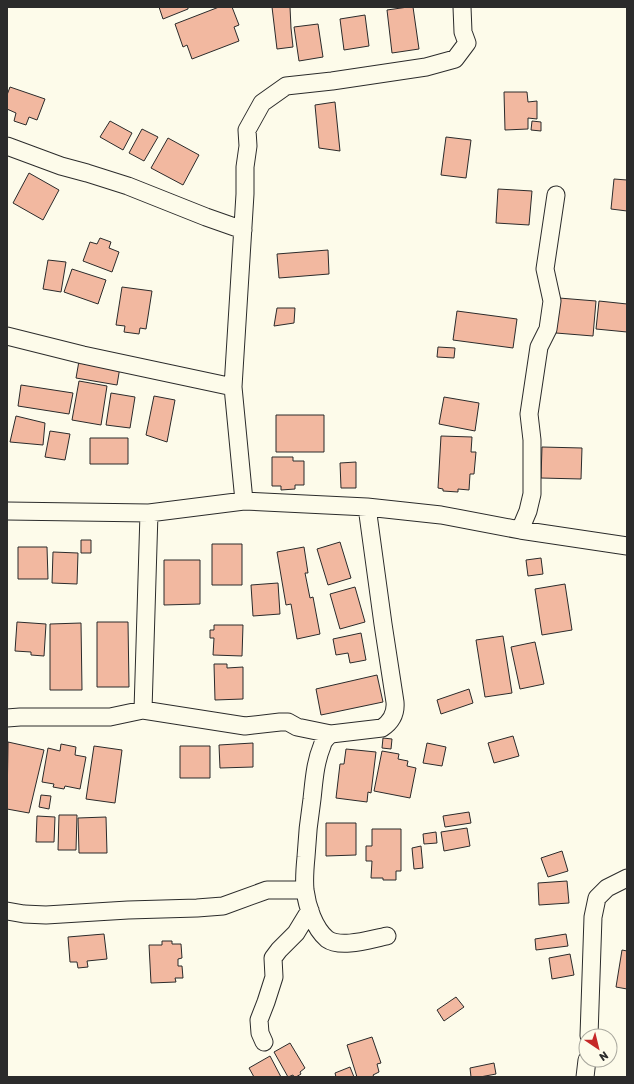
<svg xmlns="http://www.w3.org/2000/svg" width="634" height="1084" viewBox="0 0 634 1084" font-family="Rubik,sans-serif">
	<rect width="100%" height="100%" fill="#fdfbea"/>
	<path fill="#f2b8a0" stroke="#2b2b2b" d="M159 7H188V9L163 19Z
		M219 7H232L239 25 234 27 239 41 192 59 187 45 183 47 175 24Z
		M272 7H290L291 28 293 47 277 49Z
		M408 7H413L419 49 392 53 387 10Z
		M365 15 369 46 344 50 340 19Z
		M318 24 323 57 299 61 294 27Z
		M10 87 45 99 37 120 29 117 26 125 14 121 16 113 7 109V95Z
		M504 92H527L528 102 537 101V119L528 118V129L505 130Z
		M335 102 340 151 319 148 315 105Z
		M110 121 132 133 123 150 100 137Z
		M532 121 541 122V131L531 130Z
		M142 129 158 137 144 161 129 153Z
		M446 137 471 140 466 178 441 175Z
		M168 138 199 155 183 185 151 168Z
		M29 173 59 190 43 220 13 203Z
		M614 179 627 180V211L611 209Z
		M498 189 532 191 529 225 496 223Z
		M100 238 111 242 109 248 119 252 112 272 83 261 90 242 97 244Z
		M328 250 329 274 279 278 277 254Z
		M48 260 66 262 61 292 43 289Z
		M72 269 106 280 98 304 64 292Z
		M122 287 152 291 146 329 140 328 139 334 124 332 125 326 116 325Z
		M559 298 596 301 593 336 556 333Z
		M599 301 627 304V332L596 329Z
		M277 308H295L294 323 274 326Z
		M457 311 517 319 513 348 453 340Z
		M438 347 455 348 454 358 437 357Z
		M79 361 120 367 117 385 76 378Z
		M79 381 107 386 101 425 72 420Z
		M21 385 73 393 69 414 18 406Z
		M111 393 135 397 130 428 106 425Z
		M154 396 175 400 167 442 146 435Z
		M444 397 479 403 475 431 439 424Z
		M276 415H324V452H276Z
		M16 416 45 423 43 445 10 442Z
		M50 431 70 434 65 460 45 457Z
		M441 436 472 437 471 452H476L474 474H470L469 490 458 489V492L443 491V489L438 488Z
		M90 438H128V464H90Z
		M542 447 582 448 581 479 541 478Z
		M272 457H293V461H304V485H295V489L281 490V486H272Z
		M356 462V488H341L340 463Z
		M81 540H91V553H81Z
		M340 542 351 578 328 585 317 549Z
		M212 544H242V585H212Z
		M18 547H47L48 579H18Z
		M304 547 308 573H305L310 598 313 597 320 634 297 639 291 604 286 605 277 552Z
		M53 552 78 553 77 584 52 583Z
		M541 558 543 574 528 576 526 560Z
		M164 560H200V604L164 605Z
		M278 583 280 614 253 616 251 585Z
		M565 584 572 630 542 635 535 589Z
		M355 587 365 622 340 629 330 594Z
		M17 622 46 624 44 656 31 655V652L15 651Z
		M97 622H128L129 687H97Z
		M81 623 82 690H50V624Z
		M214 625H243L242 656 213 655 214 638H210V630H214Z
		M361 633 366 660 350 663 348 653 336 655 333 639Z
		M503 636 512 693 485 697 476 640Z
		M535 642 544 684 520 689 511 647Z
		M214 664H227V668L243 667V699L215 700Z
		M377 675 383 702 321 715 316 689Z
		M469 689 473 703 441 714 437 700Z
		M513 736 519 756 494 763 488 743Z
		M383 738 392 739 391 749 382 748Z
		M8 742 44 750 29 813 7 809Z
		M253 743V767L220 768 219 745Z
		M427 743 446 747 442 766 423 763Z
		M61 744 76 747 75 755 86 757 80 789 65 786 64 789 53 787 54 784 42 782 48 748 60 751Z
		M94 746 122 750 115 803 86 799Z
		M180 746H210V778H180Z
		M346 749 376 752 371 793 368 792 367 802 336 798 340 764H344Z
		M382 751 399 754 398 759 408 761 407 766 416 768 410 798 374 791Z
		M41 795 51 796 49 809 39 807Z
		M469 812 471 823 445 827 443 816Z
		M59 815H77L76 850H58Z
		M37 816 55 817 54 842H36Z
		M106 817 107 853H79L78 818Z
		M326 823H356V855L326 856Z
		M467 828 470 846 444 851 441 832Z
		M372 829H401V871H396V880H383V878H371L372 861H366V846H372Z
		M436 832 437 843 424 844 423 834Z
		M421 846 423 868 414 869 412 848Z
		M562 851 568 871 548 877 541 858Z
		M567 881 569 903 539 905 538 883Z
		M104 934 107 959 87 961 88 967 78 968 77 962H70L68 937Z
		M566 934 568 946 536 950 535 939Z
		M162 941H172V944H181L182 958 178 959V966H182L183 978H175L176 982 151 983 149 945H162Z
		M622 950 627 951V989L616 987Z
		M570 954 574 975 552 979 549 958Z
		M456 997 464 1007 444 1021 437 1010Z
		M372 1037 381 1063 377 1064 379 1072 373 1075 374 1077H357L347 1045Z
		M290 1043 305 1068 300 1072 301 1074 296 1077H294L293 1075 288 1077 274 1052Z
		M270 1056 281 1077H254L249 1068Z
		M494 1063 496 1074 480 1077H471L470 1068Z
		M350 1067 354 1077H336L335 1073Z"/>
	<g fill="none" stroke-linecap="round" stroke-linejoin="round">
		<g stroke="#2b2b2b" stroke-width="19">
			<path id="minor" d="M7 146 61 166 87 173 128 186 206 217 243 230
				M7 336 83 355 233 387
				M244 501 233 387 245 194V167L248 146 247 130 262 103 286 86 332 81 426 67 455 59 467 43 463 32 462 7
				M367 507 383 624 395 702C396 713 391 722 382 728L331 734C327 737 323 741 322 746 315 763 314 781 312 799 309 818 307 837 306 857 305 867 304 879 305 890 307 906 314 928 327 939 341 949 371 939 387 936
				M7 511 149 513 244 501 367 507 441 515 520 530 627 546
				M520 530 528 511 532 494V440L529 414 539 347 548 329 552 301 545 269 556 195
				M143 710 149 513
				M7 718 20 717H110L143 710 245 726 280 722H288L297 727 331 734
				M7 911 24 914 46 915 128 910 197 908 223 906 267 890H305
				M589 1036 593 917 597 898 607 888 627 878
				M264 1042 260 1033 259 1020 266 1002 274 977 273 958 279 950 296 933 310 910
				M585 1077 587 1060"/>
		</g>
		<use href="#minor" stroke="#fdfbea" stroke-width="17"/>
	</g>
	<rect width="634" height="1084" fill="none" stroke="#2b2b2b" stroke-width="16"/>
	<g transform="translate(598 1048) rotate(145)"><circle r="19" fill="#fdfbea" stroke="#a9a89e"/>
	<path d="M0-3L7 15L0 10L-7 15Z" fill="#c62828"/>
	<text y="-6" font-size="11" font-weight="bold" text-anchor="middle" fill="#2b2b2b">N</text>
	</g>
</svg>
